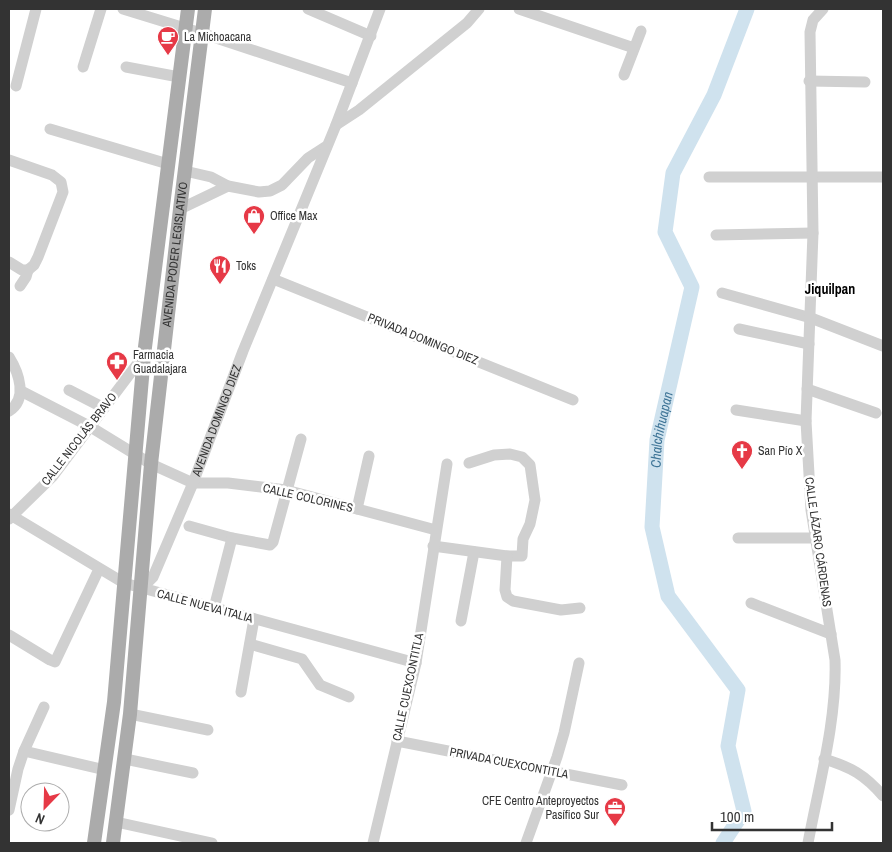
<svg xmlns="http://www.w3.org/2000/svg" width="892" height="852" viewBox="0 0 892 852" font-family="'Archivo Narrow',sans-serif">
	<rect width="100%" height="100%" fill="#fff"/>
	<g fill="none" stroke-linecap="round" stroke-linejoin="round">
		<path stroke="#cfe2ee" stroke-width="15" id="s1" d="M723 843 744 811 728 746 738 690 668 596 652 527 657 440 692 287 665 232 673 173 714 95 747 9"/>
		<g stroke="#d0d0d0" stroke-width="11">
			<path d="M123 9 201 33 352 83"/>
			<path d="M308 9 371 36"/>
			<path d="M519 9 634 48"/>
			<path d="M83 67 101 9"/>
			<path d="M126 67 179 77"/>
			<path d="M624 75 641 31"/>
			<path d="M809 81 865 82"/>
			<path d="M16 86 36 9"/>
			<path d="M336 125 359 110 467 23 479 9"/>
			<path d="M50 129 168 164"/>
			<path d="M9 160 52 175 61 182 63 192 38 257 34 265 28 270"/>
			<path d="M185 171 211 177 228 186 259 192 270 191 282 185 308 158 325 147"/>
			<path d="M709 177H883"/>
			<path d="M180 209 228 186"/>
			<path d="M716 235 813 233"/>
			<path d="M9 262 22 270H28"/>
			<path d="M273 279 573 400"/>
			<path d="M20 286 26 277 28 270"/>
			<path d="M722 293 811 318 883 346"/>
			<path d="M739 329 809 344"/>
			<path d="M9 357C19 373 28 399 9 411"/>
			<path d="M807 389 876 413"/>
			<path d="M69 390 104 408"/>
			<path d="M21 391 89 426 151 464 193 483H228L286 490 436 530"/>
			<path d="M736 410 806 421"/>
			<path d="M357 509 369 456"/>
			<path d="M9 514 124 583 416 663"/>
			<path d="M9 519 53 476 144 355"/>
			<path d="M189 526 232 538 270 545 273 542 301 439"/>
			<path d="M738 538H815"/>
			<path d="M433 546 507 556H522L523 539 530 524 535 500 530 465 522 457 510 454 494 455 469 463"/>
			<path d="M507 556 505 590 507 597 513 601 561 610 580 608"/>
			<path id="s2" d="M141 589 153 577 193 483 243 351 336 125 380 9"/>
			<path d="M751 603 831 634"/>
			<path d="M214 608 232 538"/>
			<path d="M461 621 474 552"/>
			<path d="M9 635 50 660 55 662 99 569"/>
			<path d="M250 644 302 659 320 685 349 697"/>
			<path d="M241 692 254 619"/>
			<path d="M130 714 208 730"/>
			<path d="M397 741 622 785"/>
			<path d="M24 751 105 770"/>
			<path d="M125 759 193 773"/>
			<path d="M824 759C851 767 865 775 883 796"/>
			<path d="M9 810 18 769 24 751 44 707"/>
			<path d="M116 822 212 843"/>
			<path d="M373 843 416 663 447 464"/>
			<path d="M526 843 557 757 564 733 579 663"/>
			<path d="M808 843C819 784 837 720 835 660L811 510 806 421 813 233 810 32 813 20 823 9"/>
		</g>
		<g stroke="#ababab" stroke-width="14">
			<path d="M94 843 114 702 144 355 188 9"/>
			<path id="s3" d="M113 843 130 714 151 464 180 209 205 9"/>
		</g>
	</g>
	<defs>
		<g id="cafe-pin" transform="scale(1.125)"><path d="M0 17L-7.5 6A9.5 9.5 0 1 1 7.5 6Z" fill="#e63946" stroke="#fff"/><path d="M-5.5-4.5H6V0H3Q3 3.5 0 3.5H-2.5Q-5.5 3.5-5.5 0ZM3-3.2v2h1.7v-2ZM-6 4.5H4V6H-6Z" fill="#fff"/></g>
		<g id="shop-pin" transform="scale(1.125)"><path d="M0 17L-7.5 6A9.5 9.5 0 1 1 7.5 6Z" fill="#e63946" stroke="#fff"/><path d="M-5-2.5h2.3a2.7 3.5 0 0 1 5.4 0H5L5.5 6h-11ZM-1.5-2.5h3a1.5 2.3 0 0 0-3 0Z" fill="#fff"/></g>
		<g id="restaurant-pin" transform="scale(1.125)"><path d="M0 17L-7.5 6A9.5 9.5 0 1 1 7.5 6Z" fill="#e63946" stroke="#fff"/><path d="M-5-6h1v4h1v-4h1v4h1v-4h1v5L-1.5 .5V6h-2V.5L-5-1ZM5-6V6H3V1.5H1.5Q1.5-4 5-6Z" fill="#fff"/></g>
		<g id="pharmacy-pin" transform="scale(1.125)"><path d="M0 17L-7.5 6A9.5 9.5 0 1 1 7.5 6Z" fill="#e63946" stroke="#fff"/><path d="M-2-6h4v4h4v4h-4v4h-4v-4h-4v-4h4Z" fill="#fff"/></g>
		<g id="church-pin" transform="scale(1.125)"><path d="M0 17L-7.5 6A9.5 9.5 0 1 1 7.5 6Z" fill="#e63946" stroke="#fff"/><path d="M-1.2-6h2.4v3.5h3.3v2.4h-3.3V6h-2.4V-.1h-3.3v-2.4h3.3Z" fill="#fff"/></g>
		<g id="office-pin" transform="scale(1.125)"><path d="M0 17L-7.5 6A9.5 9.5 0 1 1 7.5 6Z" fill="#e63946" stroke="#fff"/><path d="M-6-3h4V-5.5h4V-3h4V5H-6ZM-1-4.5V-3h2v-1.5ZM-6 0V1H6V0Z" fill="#fff"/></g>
	</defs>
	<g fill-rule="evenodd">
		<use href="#cafe-pin" x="168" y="37"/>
		<use href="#shop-pin" x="254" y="216"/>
		<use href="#restaurant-pin" x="220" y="266"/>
		<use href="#pharmacy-pin" x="117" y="362"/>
		<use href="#church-pin" x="742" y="451"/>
		<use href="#office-pin" x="615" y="808"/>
	</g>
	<g text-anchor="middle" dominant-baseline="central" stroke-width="5" stroke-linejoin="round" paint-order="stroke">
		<g font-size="12" fill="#333" stroke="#fff" text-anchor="start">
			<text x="184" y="37">La Michoacana</text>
			<text x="270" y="216">Office Max</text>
			<text x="236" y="266">Toks</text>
			<text x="133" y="355">Farmacia<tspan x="133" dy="14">Guadalajara</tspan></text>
			<text x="758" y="451">San Pío X</text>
			<text x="599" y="801" text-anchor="end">CFE Centro Anteproyectos<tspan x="599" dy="14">Pasífico Sur</tspan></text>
		</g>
		<g font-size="12" fill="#333" stroke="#fff">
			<text stroke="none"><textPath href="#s3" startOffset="592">AVENIDA PODER LEGISLATIVO</textPath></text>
			<text transform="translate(423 339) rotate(22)">PRIVADA DOMINGO DIEZ</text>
			<text stroke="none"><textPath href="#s2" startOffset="186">AVENIDA DOMINGO DIEZ</textPath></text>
			<text transform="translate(79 439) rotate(-52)">CALLE NICOLÁS BRAVO</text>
			<text transform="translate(308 498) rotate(13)">CALLE COLORINES</text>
			<text transform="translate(818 542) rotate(82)">CALLE LÁZARO CÁRDENAS</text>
			<text transform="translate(205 606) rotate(15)">CALLE NUEVA ITALIA</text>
			<text transform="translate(408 687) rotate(-78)">CALLE CUEXCONTITLA</text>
			<text transform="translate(509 763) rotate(11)">PRIVADA CUEXCONTITLA</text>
		</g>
		<g font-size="14" font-weight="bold" fill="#000" stroke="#fff">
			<text x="830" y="289">Jiquilpan</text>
		</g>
		<g font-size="14" font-style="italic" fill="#3f7597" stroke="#fff">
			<text stroke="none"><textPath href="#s1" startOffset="448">Chalchihuapan</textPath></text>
		</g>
	</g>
	<rect width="892" height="852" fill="none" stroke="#333333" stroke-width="20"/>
	<g transform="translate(45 807) rotate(203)"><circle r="24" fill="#ffffff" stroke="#adadad"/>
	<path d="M0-4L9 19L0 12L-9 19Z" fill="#e63946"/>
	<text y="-8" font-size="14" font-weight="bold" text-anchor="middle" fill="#333333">N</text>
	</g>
	<path d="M712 822v8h120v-8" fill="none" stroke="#333333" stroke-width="2.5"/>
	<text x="720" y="822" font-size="15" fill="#333333" stroke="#ffffff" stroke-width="4" paint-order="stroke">100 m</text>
</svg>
